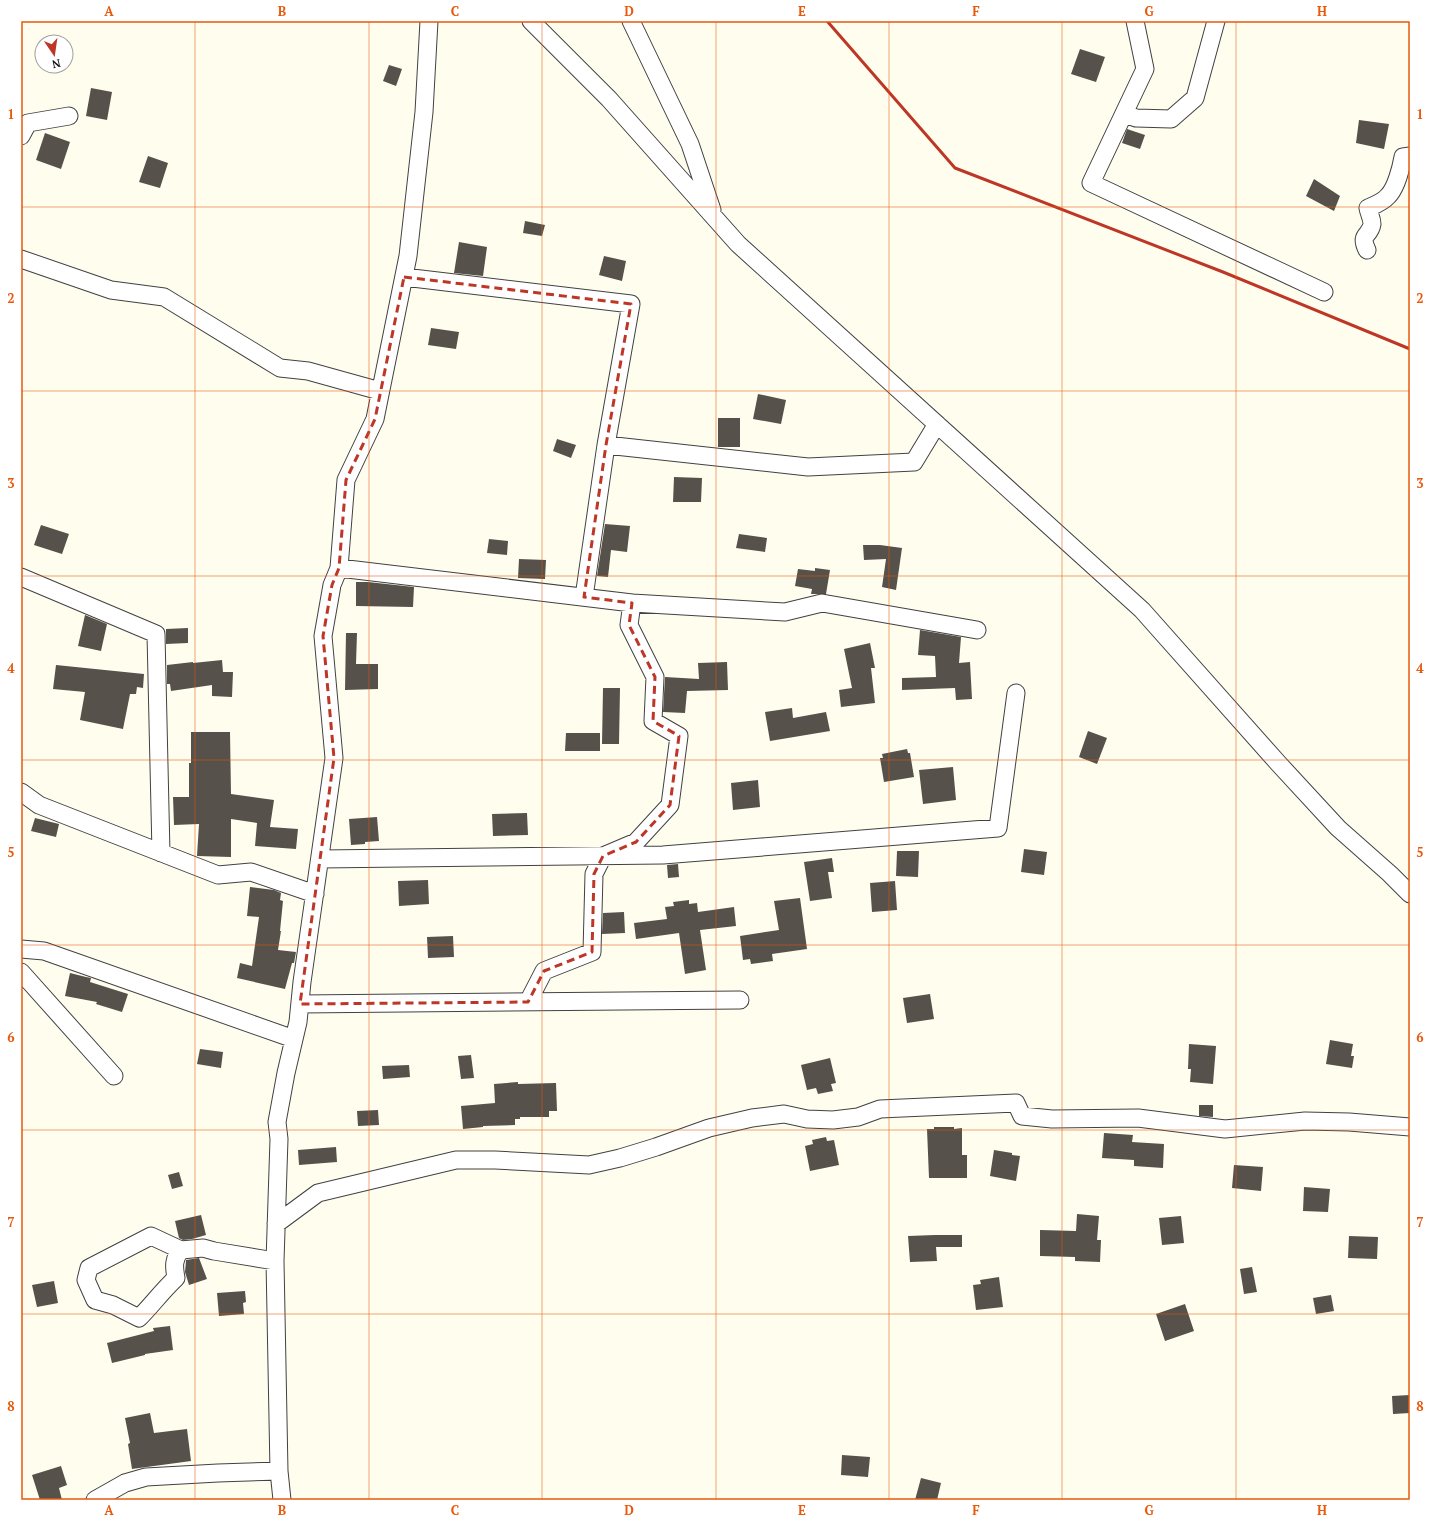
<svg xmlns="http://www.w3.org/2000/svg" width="1431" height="1521" viewBox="0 0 1431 1521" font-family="'PT Serif',serif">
	<rect width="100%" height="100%" fill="#fffeee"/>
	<path fill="#56514a" d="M1080 49 1105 57 1096 82 1071 74Z
		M389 65 402 69 396 86 383 81Z
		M91 88 112 92 107 120 86 116Z
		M1359 120 1389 124 1384 149 1356 143Z
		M1127 129 1145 135 1140 149 1122 143Z
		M45 133 70 142 61 169 36 160Z
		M148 156 168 163 160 188 139 182Z
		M1314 179 1340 196 1334 211 1306 196Z
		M525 221 545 225 542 236 523 233Z
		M459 242 487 247 483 276 454 273Z
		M604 256 626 261 622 281 599 275Z
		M431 328 459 332 456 349 428 345Z
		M758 394 786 400 781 424 753 419Z
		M718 418H740V447H718Z
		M557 439 576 445 571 458 553 451Z
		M674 477 702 478 701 502H673Z
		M605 524 630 526 627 552 611 550 608 577 597 576Z
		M41 525 69 534 62 554 34 545Z
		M739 534 767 538 765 552 736 548Z
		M489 539 508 541 507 555 487 553Z
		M863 545H880L902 548 896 590 882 587 886 559 864 560Z
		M519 559 546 560 545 579 518 578Z
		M815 568 830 570 826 594H811L812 589 795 586 798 569 815 571Z
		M356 582H368L414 587 413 607 356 606Z
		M85 615 107 624 101 651 78 646Z
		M188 628V643L166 644V629Z
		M920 630 961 637 959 663 970 662 972 699 956 700 955 688 902 690V678L936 677 935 656 918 655Z
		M346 633H357L356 664H378V689L345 690Z
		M870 643 875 668H871L875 703 841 707 839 690 852 688 844 649Z
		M222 660 223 672H233L232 697 212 696V685L171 691 170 684H167V665L193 662V663Z
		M727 662 728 690 687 691 685 713 663 712 665 677 699 679 698 663Z
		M56 665 144 674 143 688 137 687 136 694H130L123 729 80 720 85 692 53 689Z
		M603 688H620L619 744H602Z
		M792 708 793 718 826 712 830 731 770 741 765 712Z
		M1088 731 1107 738 1097 764 1079 757Z
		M191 732H230L231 794 274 800 270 827 298 829 296 849 255 846 257 823 231 819V857L197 856 199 824 174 825 173 797H189V763H191Z
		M566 733H600V751H565Z
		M907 749 908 753H910L914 777 884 782 880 758H883L882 754Z
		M953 767 956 800 923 804 919 770Z
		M758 780 760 807 733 810 731 783Z
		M527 813 528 835 493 836 492 814Z
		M377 817 379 841 365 842V844L351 845 349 819Z
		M35 818 59 824 56 837 31 831Z
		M1024 849 1047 852 1044 875 1021 872Z
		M897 851H919L918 877 896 876Z
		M832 858 834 872H828L832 898 810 901 804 862Z
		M678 864 679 877 668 878 667 865Z
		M428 880 429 904 399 906 398 881Z
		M895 881 897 910 872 912 870 883Z
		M250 887 274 890 281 893 280 900 283 901 280 931H281L278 950 296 952 294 963H292L285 989 237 978 240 963 252 966 259 917 247 916Z
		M800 898 807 949 772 954 773 961 751 964 750 959 743 960 740 936 779 930 774 901Z
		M689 900V904L697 903 698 912 734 907 736 926 700 930 706 970 685 974 679 933 636 939 634 923 667 919 665 907 674 906 673 902Z
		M624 912 625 933 602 934 603 913Z
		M453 936 454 957 428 958 427 937Z
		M70 973 86 977 91 978 90 982 128 994 122 1012 96 1004 97 1002 65 996Z
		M930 994 934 1019 907 1023 903 998Z
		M1330 1040 1353 1044 1351 1056H1354L1352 1068 1326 1064Z
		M1189 1044 1216 1046 1213 1084 1190 1082 1191 1069H1188Z
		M200 1049 223 1052 221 1068 197 1064Z
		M471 1055 474 1078 461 1079 458 1056Z
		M830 1058 836 1083 831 1084 833 1091 818 1094 816 1088 807 1090 801 1065Z
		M409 1065 410 1077 383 1079 382 1066Z
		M518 1082V1084L556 1083 557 1111H549V1117H520V1119H515V1125L483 1126V1127L463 1129 461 1106 495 1103 494 1084Z
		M1199 1105H1213V1117L1199 1116Z
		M378 1110 379 1125 358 1126 357 1111Z
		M934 1127H954V1129L962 1128V1155H967V1178H929L927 1129H934Z
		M1104 1133 1133 1135 1132 1142 1164 1144 1163 1168 1134 1166V1160L1102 1158Z
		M826 1137 827 1141 834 1140 839 1165 810 1171 805 1146 813 1144 812 1140Z
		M336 1147 337 1162 299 1165 298 1150Z
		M994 1150 1012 1153V1155L1020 1156 1016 1181 990 1176Z
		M1234 1165 1263 1167 1261 1191 1232 1188Z
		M179 1172 183 1186 172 1189 168 1175Z
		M1304 1187 1330 1189 1328 1212 1303 1211Z
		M1077 1214 1099 1216 1097 1240H1101L1100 1262 1075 1261V1257L1040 1256V1230L1076 1231Z
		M201 1215 206 1235 192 1239 183 1240 179 1238 175 1221Z
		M1181 1216 1184 1243 1162 1245 1159 1218Z
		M935 1235H962V1247H936L937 1261 910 1262 908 1236Z
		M1349 1236 1378 1237 1377 1259 1348 1258Z
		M199 1258 207 1279 189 1285 185 1272 186 1261V1260Z
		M1252 1267 1257 1292 1244 1294 1240 1269Z
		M999 1277 1003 1307 976 1310 973 1285 981 1284 980 1280Z
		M54 1281 58 1303 37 1307 32 1285Z
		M245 1291 246 1302 243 1303 244 1314 219 1316 217 1293Z
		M1331 1295 1334 1311 1316 1314 1313 1298Z
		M1185 1304 1194 1331 1165 1341 1156 1314Z
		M170 1326 173 1350 145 1354V1355L112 1363 107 1343 154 1331 153 1328Z
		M1410 1395V1413L1393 1414 1392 1396Z
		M150 1413 154 1433 187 1429 191 1461 132 1469 128 1444 130 1443 125 1418Z
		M842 1455 870 1457 868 1477 841 1475Z
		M61 1466 67 1485 59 1488 62 1500H40L32 1475Z
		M921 1478 941 1483 937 1500H915Z"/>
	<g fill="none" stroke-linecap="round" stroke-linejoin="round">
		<g stroke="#414141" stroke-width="19">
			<path id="minor" d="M531 21 609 99 738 244 1142 610 1278 763 1338 828 1390 874 1410 894
				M631 21 690 144 712 210
				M1135 21 1145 69 1091 183 1324 292
				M1125 114 1136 118 1171 119 1195 98 1216 21
				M21 136 28 123 69 116
				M1367 250C1359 233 1370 237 1372 224 1372 218 1369 214 1368 208 1375 205 1383 202 1388 196 1396 188 1401 168 1403 157L1410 156
				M21 259 111 290 164 297 280 368 308 371 380 391
				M404 277 631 304 606 445 584 597
				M606 445 808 467 914 462 937 424
				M339 568 632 603 785 612 822 603 977 630
				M21 577 156 634 161 853
				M21 792 39 805 218 875 251 872 315 894
				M320 859 663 855 998 828 1016 693
				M21 949 44 951 294 1039
				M21 972 114 1076
				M528 1002 544 971 592 952 594 874 603 856 636 842 670 805 679 736 653 721 655 677 629 625 632 603
				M300 1004 740 1000
				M276 1224 318 1193 456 1160H495L589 1165 620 1158 656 1147 709 1128 752 1118 784 1114 807 1119 833 1120 858 1117 880 1109 1016 1103 1022 1116 1052 1119 1138 1118 1225 1129 1305 1121 1349 1122 1410 1127
				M181 1250 151 1236 89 1268 86 1280 95 1300 113 1305 139 1318C152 1305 162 1291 176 1278 174 1267 173 1259 181 1250L203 1248 214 1251 275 1261
				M95 1500 125 1483 146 1477 218 1473 279 1471
				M282 1500 279 1471 275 1261 279 1139 277 1122 286 1073 298 1022 302 982 334 758 323 636 332 585 339 568 346 480 375 419 408 256 424 112 429 21"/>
		</g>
		<use href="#minor" stroke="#fff" stroke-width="17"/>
		<path stroke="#bd3626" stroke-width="3" d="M827 21 955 168 1223 272 1410 349"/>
	</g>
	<path fill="none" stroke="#bd3626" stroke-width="3" stroke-dasharray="8 5" stroke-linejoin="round" d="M404 277 631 304 606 445 584 597 632 603 629 625 655 677 653 721 679 736 670 805 636 842 603 856 594 874 592 952 544 971 528 1002 300 1004 334 758 323 636 332 585 339 568 346 480 375 419Z"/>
	<path fill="none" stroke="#e8590c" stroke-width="1" stroke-opacity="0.55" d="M195 21V1500M369 21V1500M542 21V1500M716 21V1500M889 21V1500M1062 21V1500M1236 21V1500M21 207H1410M21 391H1410M21 576H1410M21 760H1410M21 945H1410M21 1130H1410M21 1314H1410"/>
	<rect width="1431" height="1521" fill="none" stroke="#ffffff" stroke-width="44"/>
	<g transform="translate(54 54) rotate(167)"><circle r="19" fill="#ffffff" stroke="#9f9f9f"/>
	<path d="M0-3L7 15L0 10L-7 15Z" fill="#bd3626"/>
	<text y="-6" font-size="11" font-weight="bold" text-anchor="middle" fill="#0e0e0e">N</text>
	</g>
	<rect x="22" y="22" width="1387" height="1477" fill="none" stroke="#e8590c" stroke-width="1.5"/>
	<g font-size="13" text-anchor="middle" font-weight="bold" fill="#e8590c">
		<text x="109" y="16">A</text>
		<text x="282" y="16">B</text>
		<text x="455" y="16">C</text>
		<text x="629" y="16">D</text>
		<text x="802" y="16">E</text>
		<text x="976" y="16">F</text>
		<text x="1149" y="16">G</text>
		<text x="1322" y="16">H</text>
		<text x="11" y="119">1</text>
		<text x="1420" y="119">1</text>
		<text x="11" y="303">2</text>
		<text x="1420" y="303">2</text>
		<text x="11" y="488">3</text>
		<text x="1420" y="488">3</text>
		<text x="11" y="673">4</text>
		<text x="1420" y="673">4</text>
		<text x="11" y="857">5</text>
		<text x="1420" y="857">5</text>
		<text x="11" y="1042">6</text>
		<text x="1420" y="1042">6</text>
		<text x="11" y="1227">7</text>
		<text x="1420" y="1227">7</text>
		<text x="11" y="1411">8</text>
		<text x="1420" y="1411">8</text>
		<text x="109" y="1515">A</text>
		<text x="282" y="1515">B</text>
		<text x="455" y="1515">C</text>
		<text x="629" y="1515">D</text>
		<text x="802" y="1515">E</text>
		<text x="976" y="1515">F</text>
		<text x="1149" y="1515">G</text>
		<text x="1322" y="1515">H</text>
	</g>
</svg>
